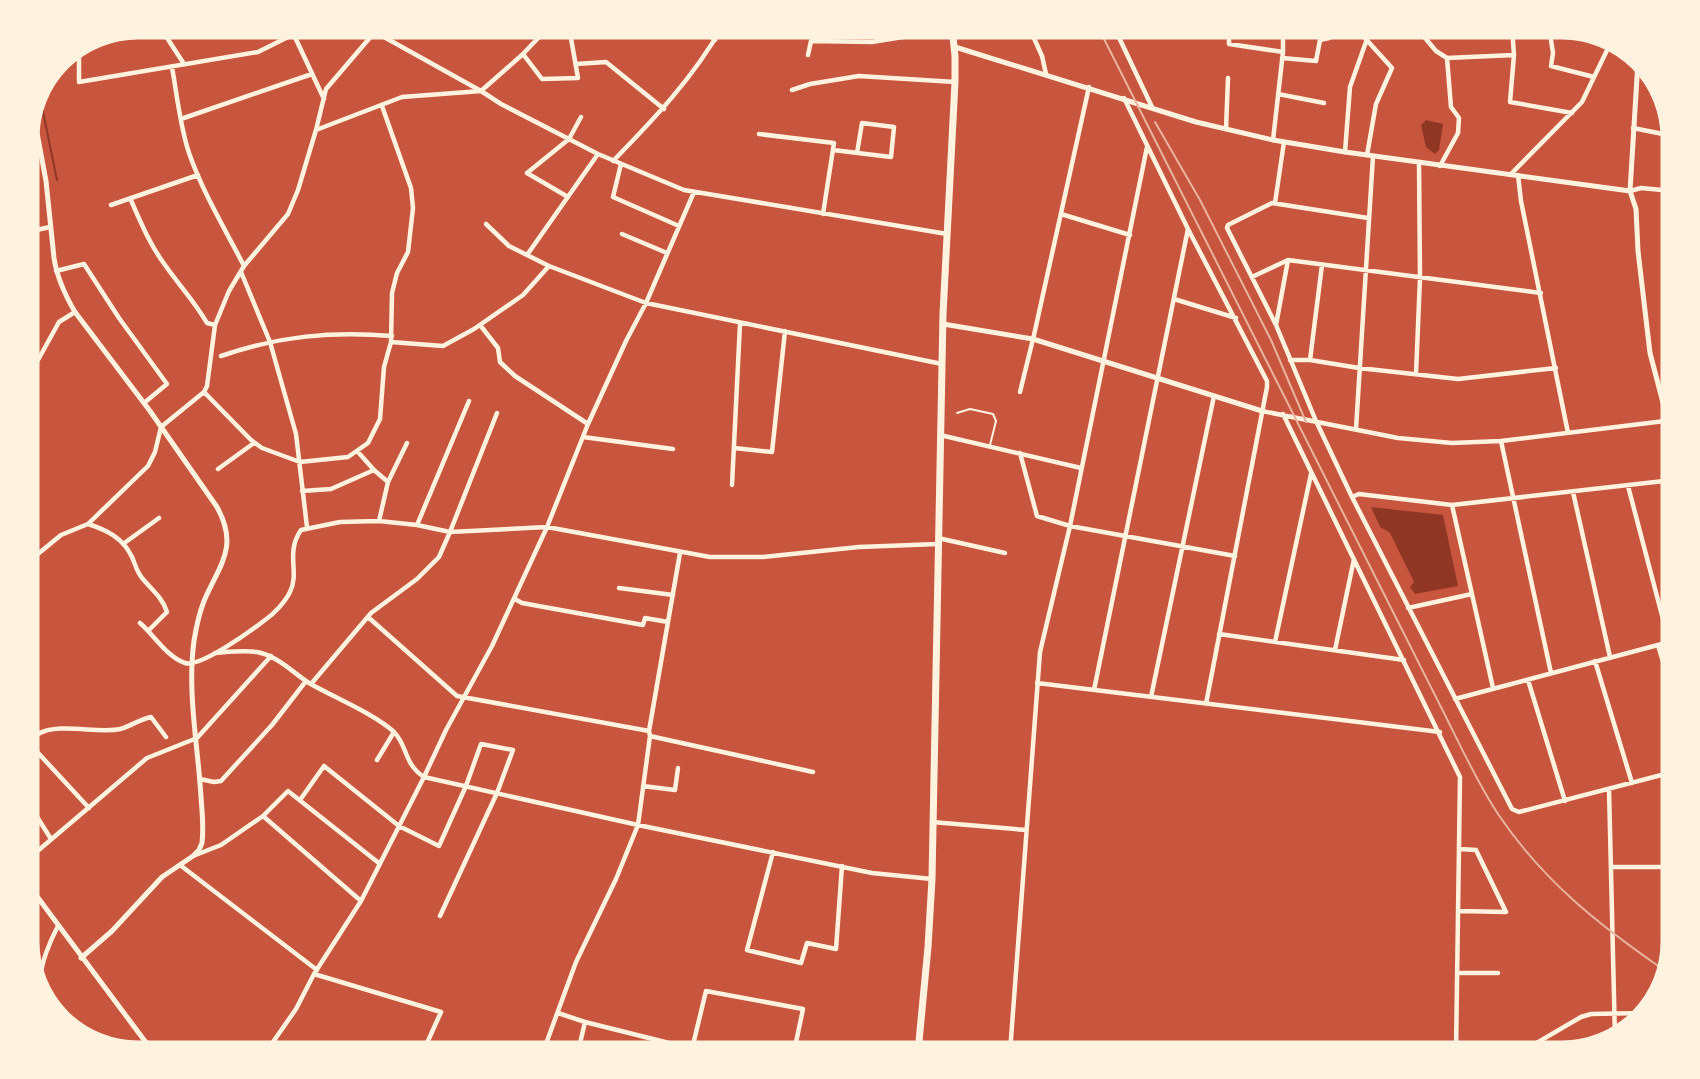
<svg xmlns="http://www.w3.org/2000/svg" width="1700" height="1079" viewBox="0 0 1700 1079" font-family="'Archivo Narrow',sans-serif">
	<rect width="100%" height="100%" fill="#c8553d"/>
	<path fill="#8f3625" d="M1426 120 1443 124 1439 150 1435 154 1426 147 1421 125Z
		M1371 507 1443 515 1458 586 1415 594 1410 587 1414 582 1390 533 1380 527Z"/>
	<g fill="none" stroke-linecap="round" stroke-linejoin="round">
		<path stroke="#8f3625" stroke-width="2" d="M41 102 57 180"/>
		<path stroke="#fff3e0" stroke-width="2" d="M957 413 970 409 993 414 996 421 990 445"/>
		<path stroke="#fff3e0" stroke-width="4.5" d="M160 27 184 64
			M374 27 384 37 481 91 501 104 598 154 684 190 947 234
			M698 27 715 40
			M1029 27 1042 56 1046 74
			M1114 27 1152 107
			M1229 27V44L1283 52
			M1355 27 1392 68 1376 104 1367 155
			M1416 27 1436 51 1447 58 1451 107 1459 118 1458 133 1440 166
			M1512 27 1514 55 1510 102 1572 113
			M1549 27 1553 53 1551 66 1594 77
			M294 35 324 99
			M79 47V82L258 52 308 27
			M523 54 539 37 569 33
			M808 55 811 41 872 42 952 29
			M1282 58 1316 61 1320 40 1329 38
			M1447 58 1514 55
			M576 64 606 62 664 109
			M172 67C177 95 180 126 189 153 203 193 225 229 244 266
			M792 90 810 84 859 76 955 82
			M1278 94 1324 103
			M1124 98 1188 229 1267 381V387L1206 704
			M181 119 312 74
			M1633 128 1673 136
			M1226 129 1228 78
			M316 130 402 97 481 91 523 54 542 79 578 78 569 27
			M759 134 834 143 823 214
			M1273 140 1283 52V27
			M833 150 891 157 894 127 862 123 857 153
			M1345 152 1350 87 1367 39
			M598 154 527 255 549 266 646 303 942 364
			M613 161C654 119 693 78 722 27
			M621 164 613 197 679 226
			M1511 174 1582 102 1611 42
			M1518 175 1521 201 1568 433
			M1630 191 1641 188 1673 191
			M568 197 527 173 569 139 581 117
			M130 198C140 221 150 245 165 265 179 285 195 302 207 323L215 325
			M1275 203 1284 142
			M111 205 198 175
			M1061 214 1130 235
			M1368 218 1272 203 1228 225 1227 228 1276 325 1316 421 1352 497 1512 809 1519 812 1673 772
			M486 224 509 246 527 255
			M27 232 50 227
			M622 234 667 253
			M56 271 84 264 119 318 167 384 144 403
			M241 272 270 342 296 434 307 527
			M1252 277 1288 260 1541 293
			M1174 299 1236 318
			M480 325 498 348 500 362 515 376 588 424
			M1276 325 1288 260
			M391 342 443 346 474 329 523 295 549 266
			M221 356C279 336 332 331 392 336
			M1290 360H1310L1359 368 1458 379 1556 368
			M1310 360 1322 265
			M27 372 38 360 59 322 75 312
			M1416 374 1420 278 1419 162
			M204 392 251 440 262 448 300 462 348 457 368 443 380 419 384 367 391 342 392 293 397 273 408 252 413 208 411 188 382 106
			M1020 392 1034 335 1089 87
			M1262 411 1398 438 1452 443 1501 441 1673 420
			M1283 414 1460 777 1456 1052
			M1356 429 1373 156
			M940 435 1081 468
			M583 437 673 449
			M1501 441 1551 673
			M734 448 772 452 785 331
			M358 452 374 470 388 482 379 521
			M1020 453 1037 516 1070 526 1235 556
			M218 469 254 443
			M388 482 407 443
			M732 485 740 324
			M1628 486 1669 642
			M302 491 331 489 374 470
			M1573 492 1610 657
			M1352 497 1359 494 1452 505 1673 480
			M1452 505 1493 688
			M88 524C107 530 123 538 132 557 135 564 137 572 142 578 152 590 162 597 167 612L149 630
			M417 525 469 401
			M938 538 1005 553
			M123 544 159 518
			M27 563 61 535 88 524 148 466 155 452 161 427 204 392 207 386 215 325 229 291 244 266 288 214 298 190 316 130 326 89 379 27
			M619 588 673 595
			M515 599 522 603 643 625 645 618 668 622
			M1408 608 1472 594
			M368 617 457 696 649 731
			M140 623C154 635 167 657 185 663 200 668 252 630 265 620 274 614 285 602 290 592 300 572 285 553 301 530L340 522 379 521 417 525 450 532 547 527 710 557H763L859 547 938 544
			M1219 634 1404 660
			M1275 642 1311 474
			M1658 645 1673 695
			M1335 650 1354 559
			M215 653C229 652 243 650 257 652 278 656 292 672 309 683 333 697 375 714 394 732 408 746 403 763 424 777L638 825 872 873 932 879
			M1595 661 1632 783
			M1528 680 1565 801
			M1037 683 1440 732
			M311 684 371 613 417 579 439 557 450 532 497 413
			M1094 690 1188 229
			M1151 697 1214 396
			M1455 699 1673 641
			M650 736 813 772
			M28 742 89 808
			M27 743C31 740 34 736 38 734 59 722 98 734 120 729 131 726 138 720 151 717L166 737
			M377 760 394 732
			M200 779 214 782 221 781 272 725 306 681
			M643 786 675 790 678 768
			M1609 789 1615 1038
			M300 800 324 766 399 826 439 846 466 786 481 744 513 750 497 793 440 916
			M27 801 51 839
			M263 816 361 901
			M932 822 1026 830
			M1460 849 1476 850 1506 912 1460 911
			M773 852 747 950 801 963 807 943 836 949 842 866
			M193 856 221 845 263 816 288 791 380 864
			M27 860 147 758 197 738 271 656
			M180 865 317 970
			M1612 867H1673
			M1457 973H1498
			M314 974 441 1012 423 1052
			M46 1000C44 994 42 988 41 981 39 966 51 939 58 926
			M558 1013 585 1022 705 1052
			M692 1049 706 991 803 1009 794 1052
			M266 1052 296 1009 314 974 361 901 424 777 446 730 492 646 547 527 588 424 626 341 646 303 694 192
			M543 1052 576 962 616 879 638 825 650 736 649 731 680 553
			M578 1052 585 1022
			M1010 1052 1040 652 1070 526 1147 147
			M1521 1052 1581 1017 1591 1014 1644 1013"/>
		<path stroke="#fff3e0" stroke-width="5" d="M955 47 1196 122 1273 140 1345 152 1630 191
			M1638 61 1630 191 1636 209 1638 251 1650 353 1673 441
			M34 117 46 181 54 258C57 278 65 295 75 312L150 411 217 507C239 547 220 564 204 601 199 614 196 628 194 641 187 692 198 746 201 797 202 812 204 827 202 843L199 850 193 856 162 877 112 931 81 958
			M943 324 1033 339 1262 411
			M27 883 153 1052"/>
		<path stroke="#fff3e0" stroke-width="7" d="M918 1052 928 947 932 879 943 314 955 82V56L952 27"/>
		<path stroke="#e9b49f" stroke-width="2" d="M1098 27 1444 713C1461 747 1477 782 1498 814 1543 881 1599 925 1664 970
			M1155 122 1200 200 1271 340 1306 422"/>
	</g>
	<path d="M0 0H1700V1079H0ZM138 38H1562A100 100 0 0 1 1662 138V942A100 100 0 0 1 1562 1042H138A100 100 0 0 1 38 942V138A100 100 0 0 1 138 38Z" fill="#fff3e0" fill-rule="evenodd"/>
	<path fill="none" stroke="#fff3e0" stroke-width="3" d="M138 38H1562A100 100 0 0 1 1662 138V942A100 100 0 0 1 1562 1042H138A100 100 0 0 1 38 942V138A100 100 0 0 1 138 38Z"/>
</svg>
